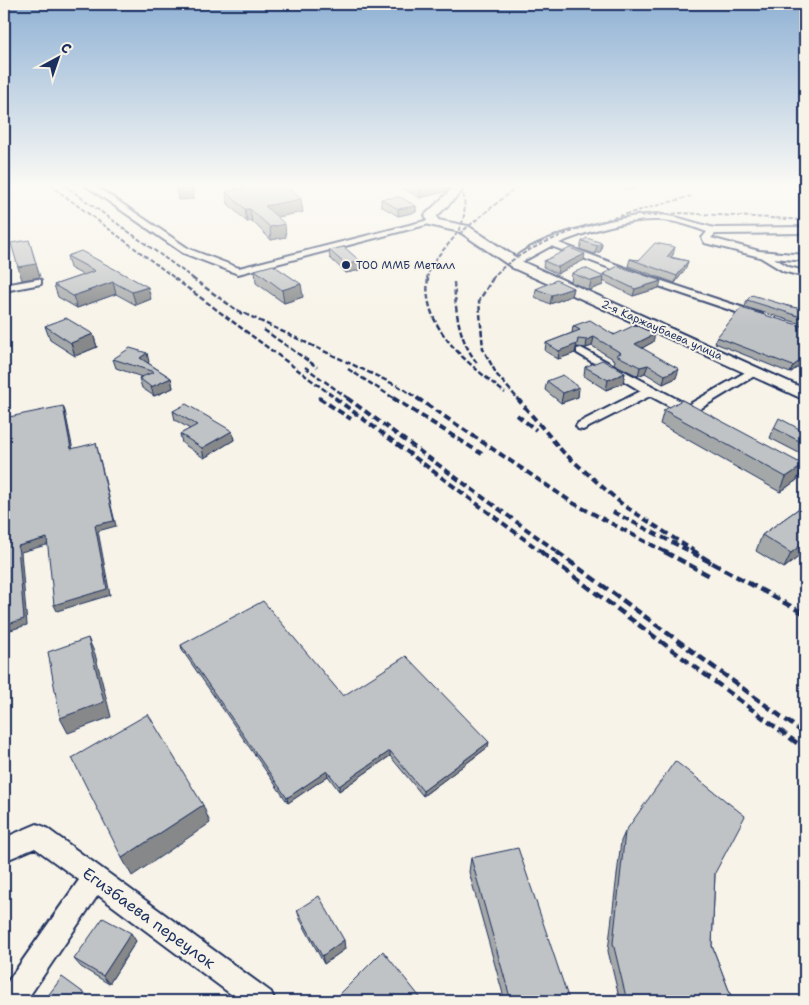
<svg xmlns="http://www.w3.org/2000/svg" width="809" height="1005" viewBox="0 0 809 1005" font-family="'Shantell Sans',sans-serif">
	<rect width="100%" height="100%" fill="#f7f3e8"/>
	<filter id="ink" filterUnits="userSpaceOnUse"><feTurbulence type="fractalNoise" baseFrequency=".02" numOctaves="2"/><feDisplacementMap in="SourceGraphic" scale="10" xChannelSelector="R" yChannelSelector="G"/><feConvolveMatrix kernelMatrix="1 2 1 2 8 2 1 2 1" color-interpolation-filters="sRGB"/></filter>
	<g filter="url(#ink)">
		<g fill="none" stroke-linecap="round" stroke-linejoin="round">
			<g stroke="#1b2f5e" stroke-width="4">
				<path id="street" d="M85 185H94L189 249 239 268 433 219 437 222 238 274 183 253Z
					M657 214 679 218 714 228 805 227V233L715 234 711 238 759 251 805 255V261L774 258 789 267 805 271V277L783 271 760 257 705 243 702 238 707 232C691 226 675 220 658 220 625 219 589 231 559 243L650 277 762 314V318H754L644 281 551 246 518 264 510 262C536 235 620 216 657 214Z
					M38 279 41 280V284L4 291V285Z
					M581 348 688 405 751 369 755 368 761 372 698 410 699 413 698 416H688L650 396 583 430 578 429 576 426 578 423 641 391 577 353V349Z
					M784 458 805 467V477L779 465 777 462 779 459Z
					M37 824 45 827 271 992 275 1001H240L98 895 26 1001H4V987L79 880 35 848 4 861V838Z"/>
			</g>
			<g stroke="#1b2f5e" stroke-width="4">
				<path id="secondary" d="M451 185H461L462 191 437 216 438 220 468 226 523 262 805 389V400L513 268 460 232 429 225 425 215 451 190Z"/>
			</g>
			<use href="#street" fill="#f7f3e8" fill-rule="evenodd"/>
			<use href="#secondary" fill="#f7f3e8" fill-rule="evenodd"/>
			<path stroke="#1b2f5e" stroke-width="2" stroke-dasharray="4.5 2" stroke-linecap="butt" d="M50 185 176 279
				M64 185 194 279
				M640 216 683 213 805 220
				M459 234 519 185
				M427 279C431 254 457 243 463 220 466 209 464 196 462 185
				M492 279C524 236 638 212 691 196"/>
			<path stroke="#1b2f5e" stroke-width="2.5" stroke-dasharray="5.5 2.5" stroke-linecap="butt" d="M174 278 337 399
				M192 278 242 314
				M428 278C421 330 470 364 505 393
				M493 278 479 301 483 349 497 375 518 399
				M454 282C456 313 458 338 477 363
				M237 310 402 388 418 399
				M264 330 317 367
				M305 367 349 399
				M348 369 395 399
				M318 397 321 399"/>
			<path stroke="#1b2f5e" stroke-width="4" stroke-dasharray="7 4" stroke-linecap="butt" d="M319 398 351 419
				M335 398 543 553
				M347 398 559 553
				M393 398 482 454
				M417 398 573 503 667 553
				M517 398 563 452 623 505 697 553
				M517 415 536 430
				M613 512 693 553"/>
			<path stroke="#1b2f5e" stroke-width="4.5" stroke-dasharray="9 4.5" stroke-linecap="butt" d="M541 552 805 749
				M557 552 805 734
				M665 552 710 576
				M691 552 712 563 695 552
				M712 563 805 614"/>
		</g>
		<path fill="#a5a8a9" stroke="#1b2f5e" d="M232 185H285L303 212 277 217 286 237 271 240 252 221 247 222 228 204 226 192 237 190Z
			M397 185H447V191L420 198Z
			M617 185H649L628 190Z
			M381 199 416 206V212L398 216 381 206Z
			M582 241 602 243 601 251 595 254 580 249Z
			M329 250 360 261V270L346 273 330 258Z
			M673 255 671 257 688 261 686 268 675 283 628 266 630 259 639 260Z
			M67 256 151 299 136 305 116 294 77 308 58 297 54 285 83 275 70 268Z
			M584 260 557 274 543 267 544 261Z
			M255 270 303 297 284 303 256 283Z
			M572 273 603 276V274L659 288 633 296 603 281V285L589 290 571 282Z
			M573 288 571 296 550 304 535 297 536 289Z
			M747 300 788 306 805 310V325L745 307Z
			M45 326 93 334 97 347 75 356 50 340Z
			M573 326 653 342 642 348 676 378 663 384 645 373 638 376 614 364 615 360 592 346 586 348 577 347 575 353 558 359 545 351 546 343 572 333Z
			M717 337 803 363 790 373 715 343Z
			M113 359 149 362 148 363 171 378 173 388 154 396 142 388 139 378 142 377 116 368Z
			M585 367 625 373 623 383 606 390 584 376Z
			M547 381 579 387 578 397 561 403 545 390Z
			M664 410 804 465 797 480 780 492 660 424Z
			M173 411 232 431 234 440 204 458 182 443 180 434 190 429 175 420Z
			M774 428 805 432V452L801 454 770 438Z
			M805 504V552L784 568 756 551 762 535Z
			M181 645 343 696 488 747 423 796 390 756 339 791 328 776 288 803 182 650Z
			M625 832 715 873 712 946 733 1001H620L608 951 621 841Z
			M471 858 569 1001H505L469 872Z
			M297 910 345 949 324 964 300 919Z
			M136 941 109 984 81 967 74 959Z"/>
		<path fill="#86888a" stroke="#1b2f5e" d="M192 185H193L194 199 178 200 176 189Z
			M424 185H447V191L420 198V186Z
			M628 185H649L628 190Z
			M301 199 303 212 267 219 265 206Z
			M416 206V212L398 216V209Z
			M245 209H250L252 221 247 222Z
			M285 224 286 237 271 240 270 227Z
			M29 240 40 277 22 280 18 267Z
			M602 243 601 251 595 254 597 246Z
			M675 247 673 255 665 264 667 257Z
			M585 254 584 260 557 274 558 267Z
			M360 261V270L346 273V265Z
			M688 261 686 268 675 283 677 276Z
			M604 277 603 285 589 290 591 281Z
			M661 281 659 288 633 296 635 289Z
			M113 282 116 294 77 308 73 296Z
			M301 284 303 297 284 303 282 290Z
			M148 287 151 299 136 305 132 292Z
			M573 288 571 296 550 304 552 295Z
			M93 334 97 347 75 356 71 343Z
			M655 334 653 342 633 353 635 344Z
			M594 337 592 346 586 348 587 340Z
			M578 339 575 353 558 359 559 351Z
			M147 353 149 362 142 367 140 358Z
			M805 357V359L803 363 790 373 793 366Z
			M648 365 645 373 638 376 640 367Z
			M679 369 676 378 663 384 665 375Z
			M625 373 623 383 606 390 608 380Z
			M171 378 173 388 154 396 151 387Z
			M579 387 578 397 561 403 563 393Z
			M63 406 65 411 74 455 71 449Z
			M232 431 234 440 204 458 202 448Z
			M96 443 116 526 98 531 110 595 57 611 54 605 95 525Z
			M805 445V452L801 454Z
			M804 465 797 480 780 492 786 477Z
			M47 538 50 544 21 552 27 625 4 632V625L18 546Z
			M805 542V552L784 568 791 553Z
			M88 638 95 654 111 717 68 733 60 718Z
			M489 742 488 747 423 796V791Z
			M390 751V756L339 791V786Z
			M327 771 328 776 288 803 287 798Z
			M203 805 210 823 132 876 122 858Z
			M131 933 136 941 109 984 103 976Z
			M344 940 345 949 324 964 322 956Z
			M88 996 92 1001H85Z"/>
		<path fill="#c0c3c5" stroke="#1b2f5e" d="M176 185H192V188L176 189Z
			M243 185H285L301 199 265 206 285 224 270 227 250 209H245L226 192 246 188Z
			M400 197 416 206 398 209 381 199Z
			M587 238 602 243 597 246 582 241Z
			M29 240 36 264 18 267 11 243Z
			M655 243 675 247 667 257 688 261 677 276 630 259 639 260Z
			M344 247 360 261 346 265 329 250Z
			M570 248 585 254 558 267 544 261Z
			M81 251 148 287 132 292 113 282 73 296 54 285 95 271 67 256Z
			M273 265 301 284 282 290 255 270Z
			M618 266 661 281 635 289 603 274Z
			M585 268 604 277 591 281 572 273Z
			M556 280 573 288 552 295 536 289Z
			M752 295 788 306 805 310V318L747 300Z
			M741 308 805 327V357L793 366 717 337Z
			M66 318 93 334 71 343 45 326Z
			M590 320 614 335 635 325 655 334 635 344 679 369 665 375 648 365 640 367 616 355 621 353 594 337 587 340 578 339 577 344 559 351 546 343 580 330 573 326Z
			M130 348 147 353 140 358 171 378 151 387 139 378 154 372 113 359Z
			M602 360 625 373 608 380 585 367Z
			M563 375 579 387 563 393 547 381Z
			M682 400 804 465 786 477 664 410Z
			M186 404 232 431 202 448 180 434 197 425 173 411Z
			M63 406 71 449 96 443 114 521 95 525 107 589 54 605 47 538 18 546 24 619 4 625V418Z
			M779 418 805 432V444L774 428Z
			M805 504V542L791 553 762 535Z
			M263 601 343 696 406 656 489 742 423 791 390 751 339 786 327 771 287 798 181 645Z
			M88 638 104 702 60 718 48 652Z
			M148 714 203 805 122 858 72 758Z
			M675 761 745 816 715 873 712 946 733 1001H627L613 943 625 832Z
			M518 848 569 1000 566 1001H511L471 858Z
			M319 896 344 940 322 956 297 910Z
			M103 918 131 933 103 976 74 959Z
			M383 951 423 1001H333Z
			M62 977 88 996 85 1001H44Z"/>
	</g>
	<linearGradient id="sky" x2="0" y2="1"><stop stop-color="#90b2d5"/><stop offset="0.57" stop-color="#fbfaf5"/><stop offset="1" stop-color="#fbfaf5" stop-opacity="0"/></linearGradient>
	<rect width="809" height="326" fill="url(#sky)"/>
	<circle fill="#1b2f5e" stroke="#f7f3e8" stroke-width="2" cx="346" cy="265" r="5"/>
	<g text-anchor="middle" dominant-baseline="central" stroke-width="4" stroke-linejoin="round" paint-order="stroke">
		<g font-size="11" fill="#1b2f5e" stroke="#f7f3e8" text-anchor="start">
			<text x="356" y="265">ТОО ММБ Металл</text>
		</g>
		<g font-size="11" fill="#1b2f5e" stroke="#f7f3e8">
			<text transform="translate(662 330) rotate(24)">2-я Каржаубаева улица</text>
		</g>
		<g font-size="16" fill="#1b2f5e" stroke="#f7f3e8">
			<text transform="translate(149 918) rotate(36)">Егизбаева переулок</text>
		</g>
	</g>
	<rect width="809" height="1005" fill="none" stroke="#f7f3e8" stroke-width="20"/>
	<rect x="10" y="10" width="789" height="985" fill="none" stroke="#1b2f5e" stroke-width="2" filter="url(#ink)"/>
	<g transform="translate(58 58) rotate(40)" stroke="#f7f3e8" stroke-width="4" paint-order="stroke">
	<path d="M0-4L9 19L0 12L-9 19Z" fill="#1b2f5e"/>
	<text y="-8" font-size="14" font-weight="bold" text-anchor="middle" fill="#1b2f5e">С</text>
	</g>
</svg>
